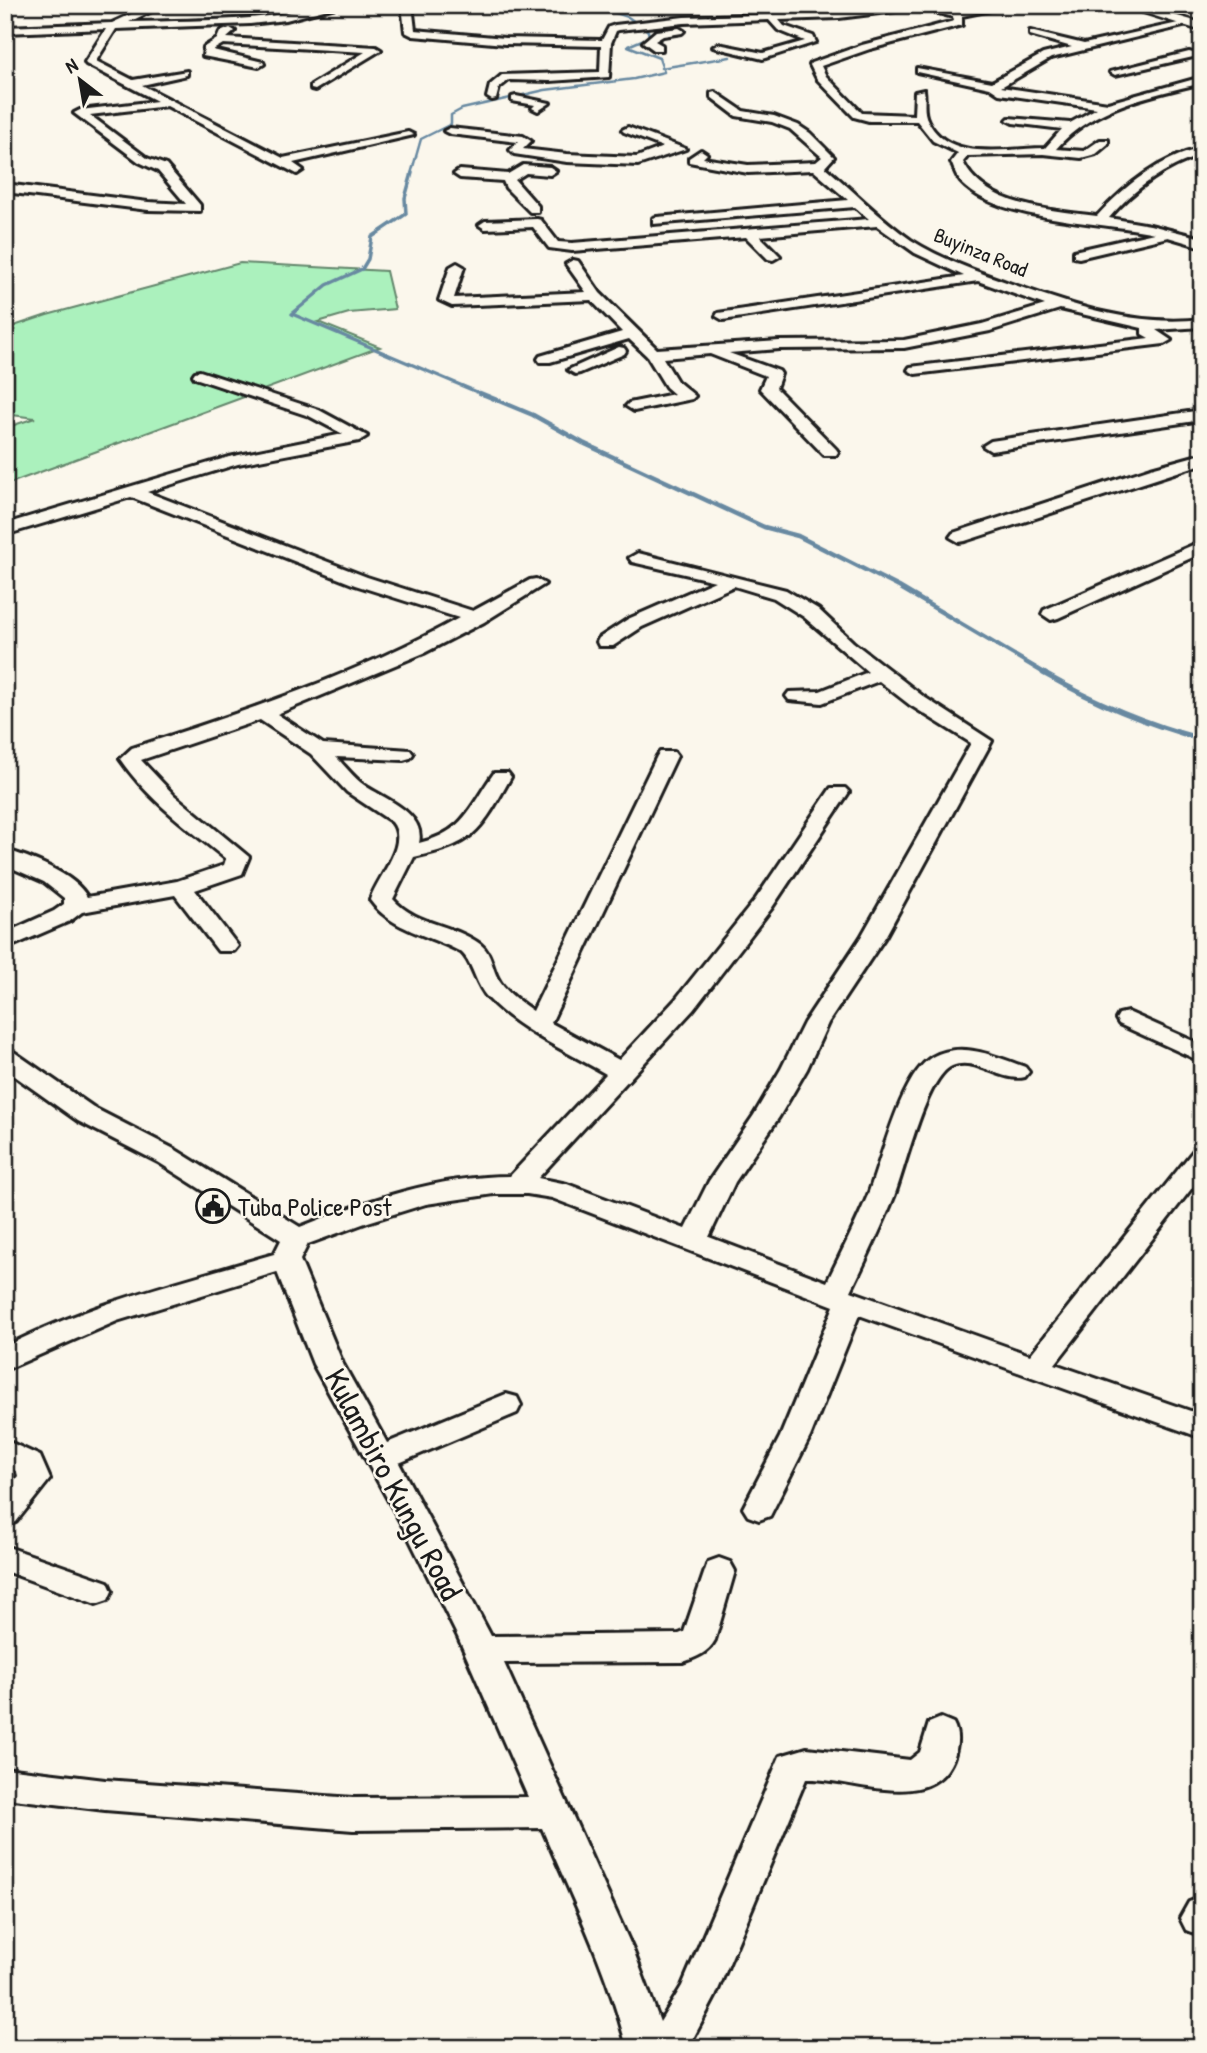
<svg xmlns="http://www.w3.org/2000/svg" width="1207" height="2053" viewBox="0 0 1207 2053" font-family="'Patrick Hand',sans-serif">
	<rect width="100%" height="100%" fill="#fbf7ec"/>
	<filter id="ink" filterUnits="userSpaceOnUse"><feTurbulence type="fractalNoise" baseFrequency=".0143" numOctaves="2"/><feDisplacementMap in="SourceGraphic" scale="14" xChannelSelector="R" yChannelSelector="G"/><feConvolveMatrix kernelMatrix="1 2 1 2 8 2 1 2 1" color-interpolation-filters="sRGB"/></filter>
	<g filter="url(#ink)">
		<path fill="#abf1bd" stroke="#64866c" stroke-width="2" d="M240 263 386 271 395 309 349 313 318 322 380 347 5 485V428L35 418 5 414V329L47 315Z"/>
		<g fill="none" stroke-linecap="round" stroke-linejoin="round">
			<path stroke="#6789a1" stroke-width="2.5" d="M661 68 730 57
				M411 174 421 139 451 124V115L462 109 545 90 634 79 664 72 659 58 628 46 649 37 648 31 628 17 592 5"/>
			<path stroke="#6789a1" stroke-width="3.5" d="M412 173 405 198 406 214 372 237 368 259 362 269 327 285 292 314 484 395"/>
			<path stroke="#6789a1" stroke-width="4.5" d="M480 393 533 415 583 443 764 527 798 536 899 587 1046 674"/>
			<path stroke="#6789a1" stroke-width="5" d="M1043 673C1094 702 1145 724 1202 739"/>
			<g stroke="#1c1c1c" stroke-width="6">
				<path id="minor" d="M151 5H164L129 22C170 21 210 21 250 18 282 16 312 5 343 5L286 20 250 24 116 29 96 61 133 80 187 71V75L142 85 283 158 408 132 414 135 293 163 303 170 297 174 167 106 90 115 147 158 166 165 200 205V211L148 210 5 192V184L148 202 186 204 158 171 139 162 74 113 80 110 157 101 86 64 85 62 106 29 5 33V27L112 23Z
					M402 5H412L415 30 505 38 602 40 609 27 615 25 684 17 839 12 895 5H933L954 12 992 5H1015L962 16V25L870 49 821 66 826 76 862 113 914 115 915 92 924 90C926 100 922 111 928 121 949 163 1008 148 1045 148L1062 129 1013 123 1007 120 1009 118 1070 123 1097 108 999 94 990 88 917 72V68L992 82 1043 54 1072 47 1030 35V31L1084 44 1187 21V25L1051 58 1001 87 1108 103 1202 77V83C1149 96 1093 106 1056 149L1084 151 1100 140H1108V144L1096 154 1081 158 1043 154 968 156 963 162C985 207 1052 210 1097 216 1127 184 1158 159 1202 148V155C1164 167 1135 188 1109 218L1150 225 1198 237 1202 239V247L1168 237 1079 258 1074 257V251L1154 233C1104 222 995 221 961 182 956 176 954 168 951 162L958 153 933 141 917 121H869L854 117 817 79 810 65 811 63 862 45 954 21 953 17 928 10 912 9 839 18 779 20 784 26 813 36 816 42 763 59 713 47 718 44 763 53 805 41 778 30 769 20 684 23 619 30 616 31 611 43 609 77 550 81 509 80 499 88 496 99 492 100 487 97 490 85 502 75 600 72 601 46 505 44 413 36 405 32Z
					M1125 5H1157L1129 10 1126 9Z
					M230 28 235 31 227 38 376 47 381 50 315 90 311 89V85L365 52 223 44 213 50 263 62 264 64 259 67 203 56 204 47 217 39 220 32Z
					M679 28 684 31 682 33 663 36 655 41 662 45V50H654L643 42 656 31Z
					M1189 52 1193 53V57L1115 75 1110 72Z
					M715 92 743 111 774 116 798 125 810 133 834 157 825 167C854 191 880 219 911 240 941 259 975 271 1009 283 1072 305 1134 327 1202 319V327L1156 330 1171 340 1164 344 915 374 908 370 910 367 1149 338 1142 334V328L1060 309 990 331 904 348 779 349 729 353 779 371 781 374 776 388 836 449 838 452 836 455H824L763 392 760 389 766 376 710 354 663 358 677 381 695 396 692 399 634 411 626 406 629 403 674 394 666 387 647 356 629 339 550 362H540L538 359 540 356 622 332 591 300 452 306 439 300 450 267 457 263 464 267 454 298 586 292 566 264 573 260 578 261 600 293 657 349 779 341 904 340 982 324 1045 305 978 281 723 320 716 316 718 313 964 276 915 253 877 226 760 236 780 256 773 260 768 259 746 237 572 251 549 248 533 227 485 229 479 225 485 221 537 219 541 220 558 242 572 243 869 219 855 207 653 224V218L657 217 848 200 813 170 748 173 689 162V158L701 150 707 154 703 158 748 165 816 162 822 157 790 129 772 122 736 116 711 97V93Z
					M516 96 550 103 538 111 532 108 535 105 512 101V97Z
					M628 127 686 149 638 165 567 162 514 154 510 150 518 142 450 134 444 131 450 128 523 136 531 141 523 149 567 154 637 157 663 147 624 132 622 130Z
					M523 165 550 167 556 171 550 175 526 173 515 180 538 206V212H530L506 188 503 181 460 178 454 174 460 170 508 174Z
					M619 347 624 348 626 351 624 354 580 373 575 374 568 370Z
					M200 371 319 410 367 436 359 441 238 464 147 492 367 577 473 611 530 580 536 579 545 584 484 622 424 653 277 714 323 744 410 750 413 754 410 758 403 760 336 757C345 766 354 778 364 785 384 799 426 813 419 843 465 832 469 808 494 773H508L511 777C481 830 476 844 414 857L393 899C415 925 454 924 480 944 493 954 491 969 500 982 507 993 522 1003 533 1011L657 756 660 752H674L677 756 551 1023 619 1060 675 1000 755 900 831 788H845L849 792 771 909 693 1010 538 1178 567 1184 685 1229 709 1181 754 1115 781 1069 804 1023 861 937 971 743 910 705 879 681 822 703 789 700 786 696 789 692 820 691 868 672 804 617 774 598 734 586 642 627 613 646H599L597 642 599 638 628 619 715 581 632 562 629 558 638 553 786 590 818 609 853 642 924 697 992 741 885 937 828 1023 807 1069 779 1117 735 1182 709 1237 827 1282C841 1253 856 1224 868 1195 881 1161 901 1075 932 1057 962 1040 996 1057 1025 1067L1029 1072 1025 1077C1001 1083 976 1056 952 1066 926 1077 905 1169 894 1197 881 1229 866 1260 851 1291L1030 1355 1193 1151 1202 1149V1175L1055 1364 1202 1415V1438L859 1315 810 1437 770 1516 759 1520 748 1516 743 1508 780 1437 834 1306 552 1198 527 1194H494L426 1204 368 1222 308 1244 300 1260 343 1364 387 1443 506 1394 517 1397 521 1405 517 1413 399 1463 491 1636 679 1634 684 1632 708 1562 719 1558 730 1562 735 1571 715 1640C708 1653 697 1657 683 1662L504 1663 634 1952 660 2022 682 1986 780 1756 807 1748 910 1760 920 1752 929 1723 941 1718 953 1723C959 1734 958 1746 953 1759 930 1815 850 1777 806 1779L715 1997 688 2048H627C608 1971 573 1900 542 1828L353 1830 105 1810 5 1798V1768L105 1780 353 1798 528 1797 458 1637 406 1532 313 1364 277 1272 117 1321 5 1370V1347C90 1303 183 1281 274 1254L281 1240 158 1162 78 1121 5 1069V1050L14 1052 96 1109 176 1150 300 1227C366 1201 438 1176 510 1176L606 1074C565 1050 521 1032 488 998 475 984 473 962 461 952 430 935 391 930 370 900 377 877 410 844 392 822L347 792 311 754 260 720 141 760 174 795 249 857 242 874 195 890 238 946 234 951H218L175 895 82 912 70 921 5 949V933L54 911 64 904V898L44 882 5 865V850C29 856 76 875 87 897L177 881 224 865 226 859C188 828 148 800 120 759L132 748C244 712 356 675 459 618L355 585 131 497 5 535V524L229 457 343 434 309 416 195 378 193 375 195 372Z
					M1202 410V420L991 451 983 446 991 441Z
					M1202 454V464L965 541 959 542 950 537 953 533 1151 468Z
					M1202 541V553L1058 618 1051 620 1042 614 1044 610Z
					M1128 1012 1202 1045V1062L1119 1024 1116 1019 1119 1014Z
					M5 1440 40 1456 50 1479 16 1522 5 1526V1492L18 1476 17 1472 5 1464Z
					M5 1546 108 1582 112 1591 108 1600 96 1604 5 1571Z
					M1202 1897V1934L1199 1935 1186 1930 1180 1918 1189 1902Z"/>
			</g>
			<g stroke="#1c1c1c" stroke-width="5">
				<path id="major" d="M1120 5H1139L1202 23V31Z"/>
			</g>
			<use href="#minor" fill="#fbf7ec" fill-rule="evenodd"/>
			<use href="#major" fill="#fbf7ec" fill-rule="evenodd"/>
		</g>
	</g>
	<defs>
		<g id="civic-ring" transform="scale(1.75)"><circle r="9.5" fill="#fbf7ec" stroke="#1c1c1c" stroke-width="1.5"/><path d="M-.6-6.5H3V-4.5H.6V-3L4-1V1h2V6H-6V1h2V-1L-.6-3ZM-1.2 2.5V6h2.4V2.5Z" fill="#1c1c1c"/></g>
	</defs>
	<g fill-rule="evenodd">
		<use href="#civic-ring" x="213" y="1206"/>
	</g>
	<g text-anchor="middle" dominant-baseline="central" stroke-width="5" stroke-linejoin="round" paint-order="stroke">
		<g font-size="21" fill="#1c1c1c" stroke="#fbf7ec">
			<text transform="translate(981 252) rotate(22)">Buyinza Road</text>
		</g>
		<g font-size="26" fill="#1c1c1c" stroke="#fbf7ec" text-anchor="start">
			<text x="238" y="1206">Tuba Police Post</text>
		</g>
		<g font-size="32" fill="#1c1c1c" stroke="#fbf7ec">
			<text transform="translate(394 1484) rotate(62)">Kulambiro Kungu Road</text>
		</g>
	</g>
	<rect width="1207" height="2053" fill="none" stroke="#fbf7ec" stroke-width="28"/>
	<rect x="14" y="14" width="1179" height="2025" fill="none" stroke="#1c1c1c" stroke-width="2.5" filter="url(#ink)"/>
	<g transform="translate(80 80) rotate(329)" stroke="#fbf7ec" stroke-width="5" paint-order="stroke">
	<path d="M0-5L12 26L0 18L-12 26Z" fill="#1c1c1c"/>
	<text y="-10" font-size="19" font-weight="bold" text-anchor="middle" fill="#1c1c1c">N</text>
	</g>
</svg>
